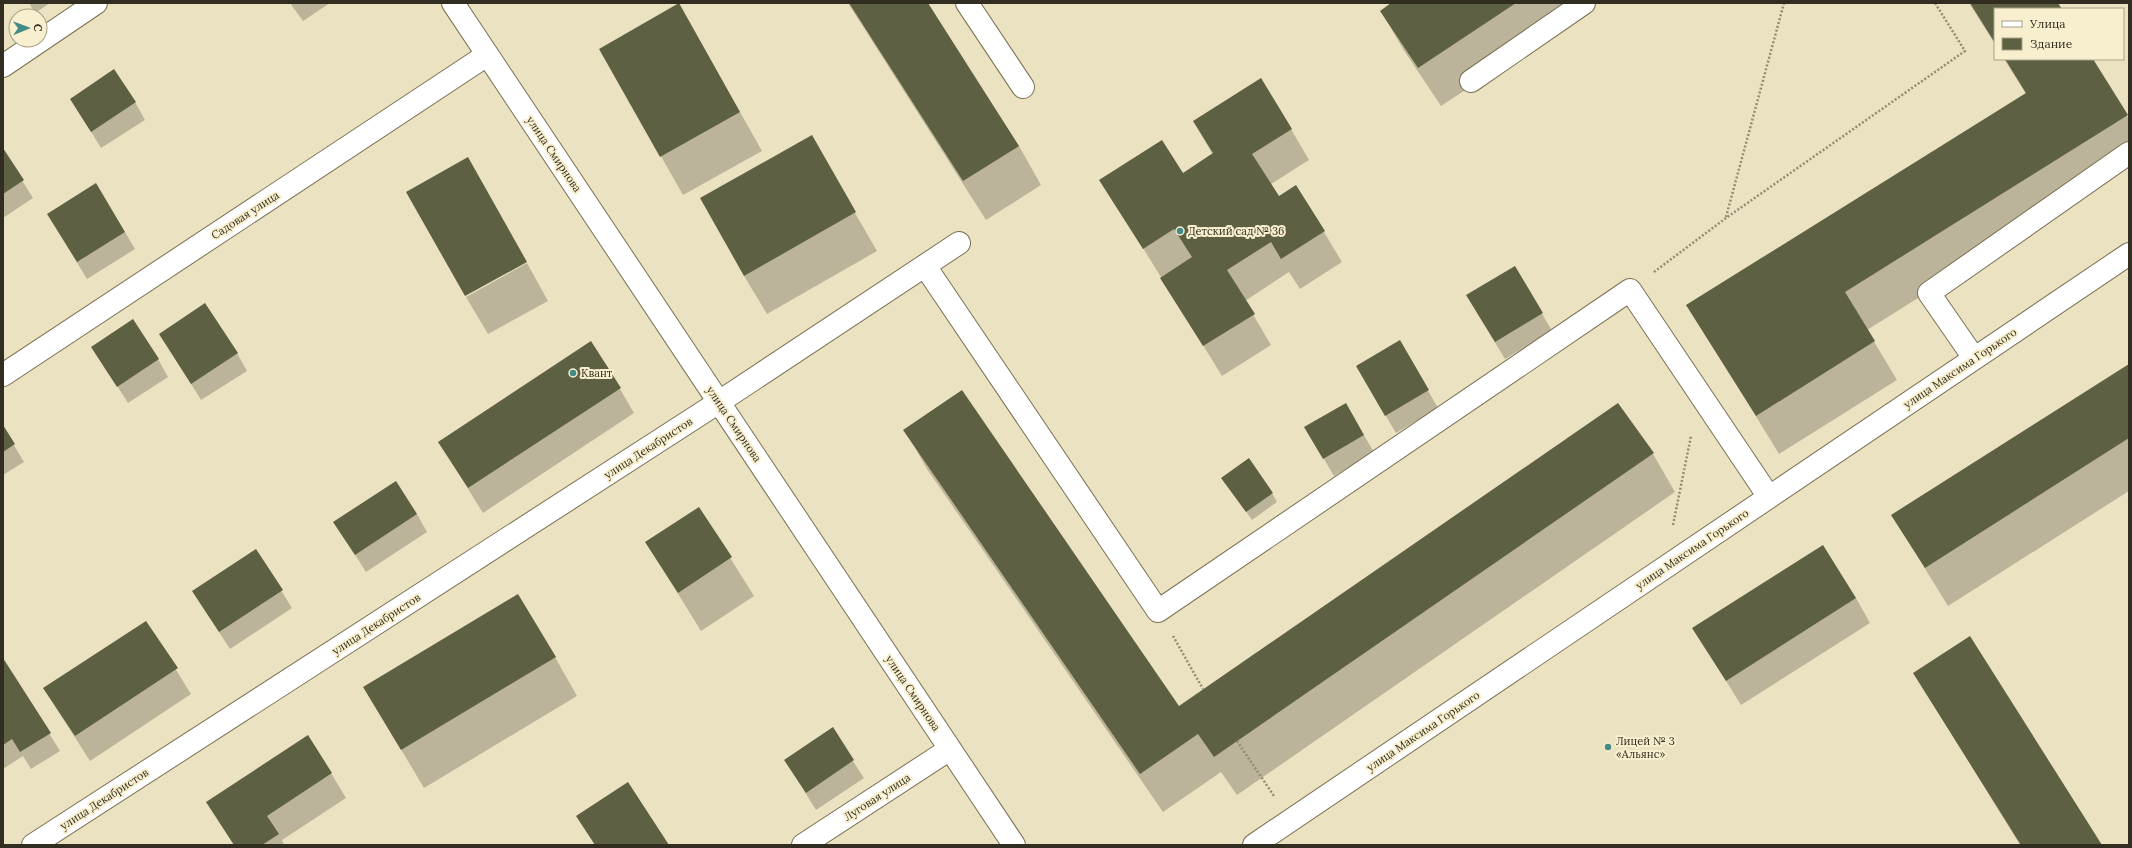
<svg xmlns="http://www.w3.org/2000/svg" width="2132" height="848" viewBox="0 0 2132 848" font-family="Lora,serif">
	<rect width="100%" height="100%" fill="#ebe2c1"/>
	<path fill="#0003" d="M29 3H50L35 13Z
		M290 3H330L303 21Z
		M848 3H927L1019 146 1041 185 986 220Z
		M1393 3H1597L1441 106 1403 49 1381 11Z
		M1969 3H2057L2061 9H1995V44Z
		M701 43 762 151 683 195 600 49Z
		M2004 59H2092L2129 119V166L1867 330 1897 380 1779 454 1688 305 2026 94Z
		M71 99 135 102 145 120 101 148Z
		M1194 122 1291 129 1309 160 1271 184 1279 197 1324 232 1342 262 1300 289 1289 272 1245 301 1271 345 1222 376 1101 180 1183 174 1213 155Z
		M3 150 33 198 3 218Z
		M833 175 877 251 767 314 744 276Z
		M58 231 125 232 135 249 87 279Z
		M527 263 548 301 488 334 466 297Z
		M1515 267 1552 331 1505 359 1477 313Z
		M160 334 237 353 247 371 201 400Z
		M1400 342 1438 408 1396 433 1357 367Z
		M92 347 158 359 168 377 128 403Z
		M2129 365V491L1948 606 1892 515Z
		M620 389 634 413 483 513 439 442Z
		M1345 404 1374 452 1334 476 1305 427Z
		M3 427 24 462 3 475Z
		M905 430 1179 708 1653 454 1675 492 1237 795 1221 772 1163 812 927 469Z
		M1223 479 1272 493 1277 502 1252 520Z
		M699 508 754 596 701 631 646 542Z
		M417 514 427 532 366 572 335 523Z
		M256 550 292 608 230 649 193 592Z
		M1856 598 1870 623 1741 705 1693 628Z
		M146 622 191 694 90 761 44 689Z
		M555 657 577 696 424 788 387 726Z
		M3 659 60 751 31 769 23 756 3 769Z
		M1914 673 2101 845H2020Z
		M832 729 864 778 816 810 785 760Z
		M331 773 346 798 282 840 284 845H234L208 802Z"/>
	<path fill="#5d6043" d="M679 3 740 112 660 157 599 49Z
		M849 3H928L1019 146 963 181Z
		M1391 3H1516L1418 68 1380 11Z
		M1970 3H2058L2062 9H1995V43Z
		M2005 59H2093L2128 115 1845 292 1875 341 1756 416 1686 305 2026 93Z
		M114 69 136 102 91 132 70 99Z
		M1261 78 1292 129 1252 154 1279 196 1296 185 1325 231 1281 259 1271 242 1227 270 1255 314 1203 346 1160 278 1192 257 1174 229 1143 249 1099 180 1162 140 1183 173 1213 153 1193 121Z
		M812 135 856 212 744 276 700 198Z
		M3 148 24 180 3 194Z
		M468 157 527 262 465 296 406 192Z
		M96 183 125 232 77 262 47 214Z
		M1515 266 1543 313 1495 342 1466 295Z
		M205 303 238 353 191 384 159 334Z
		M133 319 159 359 117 387 91 347Z
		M1400 340 1429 390 1385 416 1356 366Z
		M591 341 621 388 468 488 438 442Z
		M2129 364V438L1925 568 1891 515Z
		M962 390 1179 706 1618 403 1654 453 1214 757 1198 734 1140 774 903 430Z
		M1346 403 1364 435 1323 459 1304 427Z
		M3 425 15 444 3 452Z
		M1249 458 1273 493 1246 512 1221 478Z
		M396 481 417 514 355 555 333 522Z
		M699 507 732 557 678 593 645 542Z
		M1823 545 1856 598 1726 681 1692 628Z
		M256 549 283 590 219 632 192 591Z
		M518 594 556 657 401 750 363 687Z
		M146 621 178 668 75 736 43 688Z
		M1970 636 2102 845H2021L1913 673Z
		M3 658 51 733 20 752 12 739 3 745Z
		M833 727 854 760 806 793 784 760Z
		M308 735 332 773 267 816 279 834 262 845H234L206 802Z
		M628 782 669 845H595L576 816Z"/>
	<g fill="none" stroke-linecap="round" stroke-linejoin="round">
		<g stroke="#797154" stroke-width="24">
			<path id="minor" d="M453 3 1014 845
				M967 3 1023 87
				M3 66 96 3
				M1471 81 1584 3
				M925 266 1158 611 1630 290 1769 497
				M1974 358 1929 293 2129 153
				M3 375 487 55
				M33 845 719 402 959 243
				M803 845 950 749
				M1254 845 2129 254"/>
		</g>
		<path stroke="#938c75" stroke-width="2.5" stroke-dasharray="2 2" stroke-linecap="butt" d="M1726 217 1784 3
			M1654 272 1726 218 1965 51 1935 3
			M1673 525 1691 436
			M1173 636 1203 689
			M1237 741 1274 796"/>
		<use href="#minor" stroke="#fff" stroke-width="22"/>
	</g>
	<g fill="#448b87" stroke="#f8efce" stroke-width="1.5">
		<circle cx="1180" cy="231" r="4"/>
		<circle cx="573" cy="373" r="4"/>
		<circle cx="1608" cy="747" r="4"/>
	</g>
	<g text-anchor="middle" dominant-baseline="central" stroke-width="4" stroke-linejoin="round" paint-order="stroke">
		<g font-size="11" fill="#312d21" stroke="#f8efce">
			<text transform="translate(554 154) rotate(56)">улица Смирнова</text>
			<text transform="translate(245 215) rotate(-33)">Садовая улица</text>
			<text transform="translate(1960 368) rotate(-34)">улица Максима Горького</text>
			<text transform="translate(734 424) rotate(56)">улица Смирнова</text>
			<text transform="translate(648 448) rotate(-33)">улица Декабристов</text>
			<text transform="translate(1692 549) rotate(-34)">улица Максима Горького</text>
			<text transform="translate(376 624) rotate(-33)">улица Декабристов</text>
			<text transform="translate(913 693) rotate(56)">улица Смирнова</text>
			<text transform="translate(1423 731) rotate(-34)">улица Максима Горького</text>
			<text transform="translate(877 797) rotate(-33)">Луговая улица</text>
			<text transform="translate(104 799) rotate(-33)">улица Декабристов</text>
		</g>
		<g font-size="11" fill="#312d21" stroke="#f8efce" text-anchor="start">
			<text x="1188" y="231">Детский сад № 36</text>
			<text x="581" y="373">Квант</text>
			<text x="1616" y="741">Лицей № 3<tspan x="1616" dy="13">«Альянс»</tspan></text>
		</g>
	</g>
	<rect width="2132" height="848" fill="none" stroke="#312d21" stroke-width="8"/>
	<rect x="1994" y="8" width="130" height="52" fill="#f8efce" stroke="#a8a189"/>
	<rect x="2002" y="21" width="20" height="6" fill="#ffffff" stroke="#a8a189"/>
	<text x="2030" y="28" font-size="12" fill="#312d21">Улица</text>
	<rect x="2002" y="38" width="20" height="12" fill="#5d6043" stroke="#a8a189"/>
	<text x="2030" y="48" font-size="12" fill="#312d21">Здание</text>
	<g transform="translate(28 28) rotate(89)"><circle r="19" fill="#f8efce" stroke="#a8a189"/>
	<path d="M0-3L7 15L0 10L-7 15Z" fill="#448b87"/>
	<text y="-6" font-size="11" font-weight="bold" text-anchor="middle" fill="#312d21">С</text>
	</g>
</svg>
